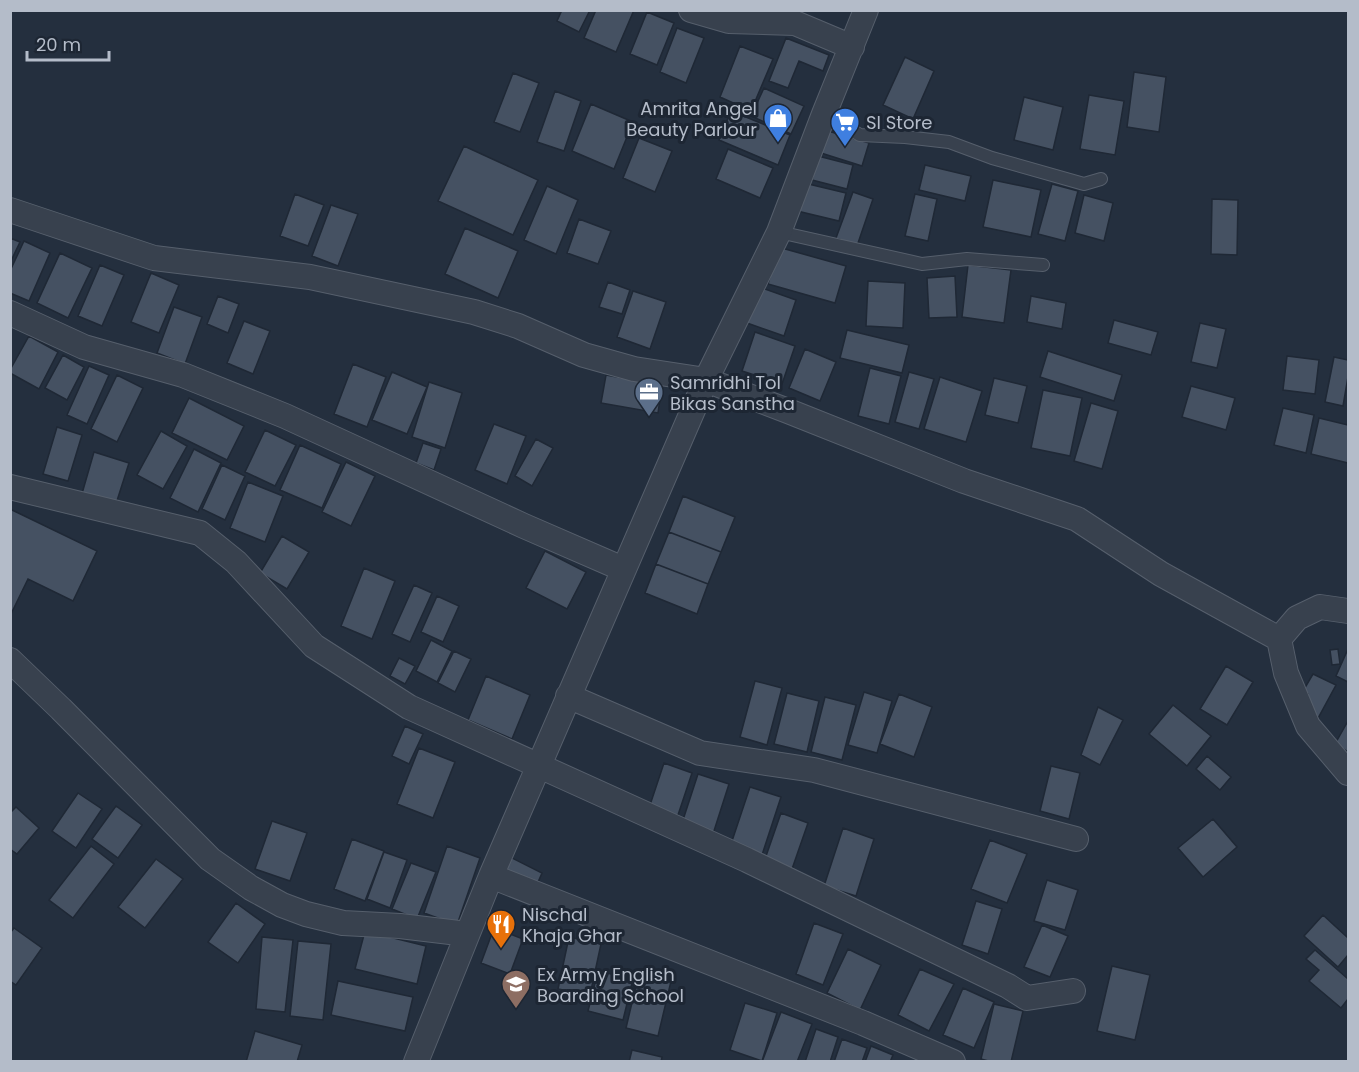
<svg xmlns="http://www.w3.org/2000/svg" width="1359" height="1072" viewBox="0 0 1359 1072" font-family="Poppins,sans-serif">
	<rect width="100%" height="100%" fill="#242f3e"/>
	<path fill="#455162" stroke="#1f2835" stroke-width="1.5" d="M562 10H590L579 32 557 21Z
		M596 10H634L616 52 584 38Z
		M647 12 674 23 657 65 630 54Z
		M677 28 704 38 686 83 660 72Z
		M786 38 829 55 823 71 799 61 788 88 769 81Z
		M740 46 773 59 751 111 720 97Z
		M905 57 934 71 913 119 883 105Z
		M1134 72 1166 77 1159 132 1127 127Z
		M513 73 539 83 520 132 494 122Z
		M764 88 804 106 791 134 751 116Z
		M555 91 581 101 564 151 537 142Z
		M1089 95 1124 101 1115 155 1080 149Z
		M1024 97 1063 107 1053 150 1014 140Z
		M591 104 633 122 614 169 572 151Z
		M731 111 790 135 778 165 719 140Z
		M828 131 869 143 862 166 821 153Z
		M639 138 672 151 655 192 623 178Z
		M464 146 538 180 513 235 438 201Z
		M728 149 773 168 760 198 716 179Z
		M818 156 853 165 847 189 812 180Z
		M925 165 971 176 965 201 919 190Z
		M993 180 1041 190 1031 237 983 227Z
		M800 182 846 193 839 221 793 210Z
		M1052 184 1078 191 1065 241 1038 234Z
		M547 186 578 200 556 254 524 240Z
		M853 192 873 199 857 246 836 238Z
		M295 194 324 205 308 246 280 236Z
		M915 194 937 199 928 241 905 236Z
		M1084 195 1113 203 1104 241 1075 233Z
		M1212 199 1238 200 1237 255 1211 254Z
		M331 205 358 214 338 266 312 256Z
		M579 219 611 231 598 264 567 253Z
		M465 228 518 251 498 298 445 274Z
		M10 238 20 242 10 263Z
		M24 241 50 253 29 301 10 293V271Z
		M778 247 846 266 835 303 768 284Z
		M60 253 92 268 68 318 37 303Z
		M100 265 124 275 102 326 78 316Z
		M968 265 1011 270 1004 323 962 317Z
		M151 273 179 285 159 333 131 322Z
		M955 276 957 317 929 318 927 278Z
		M868 281 905 283 903 328 866 326Z
		M608 282 630 290 622 314 599 307Z
		M759 287 796 300 784 336 747 323Z
		M633 291 666 302 650 349 617 337Z
		M218 296 239 304 228 333 207 324Z
		M1031 296 1066 303 1062 329 1027 322Z
		M174 307 202 317 185 364 157 353Z
		M1114 320 1158 332 1151 355 1108 343Z
		M244 321 270 331 253 374 227 363Z
		M1200 323 1226 329 1217 368 1191 362Z
		M847 330 909 345 902 373 840 358Z
		M755 332 795 346 782 384 742 371Z
		M29 336 58 352 39 389 10 373V370Z
		M805 349 836 362 820 401 789 388Z
		M1048 351 1122 375 1114 401 1040 377Z
		M63 355 84 367 67 400 45 388Z
		M1287 356 1319 360 1315 394 1283 390Z
		M1334 357 1348 360V377L1343 406 1325 402Z
		M353 364 386 377 367 427 334 414Z
		M89 366 109 375 87 424 67 415Z
		M870 368 901 376 889 424 858 416Z
		M392 372 427 387 407 434 372 420Z
		M909 372 934 379 919 429 895 422Z
		M117 375 143 388 117 442 91 429Z
		M606 375 662 385 658 413 601 403Z
		M940 377 982 391 966 442 924 429Z
		M994 378 1027 386 1018 423 985 415Z
		M429 382 462 393 445 448 412 437Z
		M1191 386 1235 398 1226 430 1182 417Z
		M1043 390 1082 398 1070 456 1031 448Z
		M189 398 244 426 227 460 172 433Z
		M1091 403 1118 411 1102 469 1074 461Z
		M1283 408 1314 415 1306 453 1274 445Z
		M1319 418 1348 425V463L1311 454Z
		M494 424 526 436 507 484 475 470Z
		M57 427 82 435 68 481 43 474Z
		M265 430 296 445 275 486 245 472Z
		M161 431 187 446 163 489 137 475Z
		M536 439 553 448 532 486 515 476Z
		M423 443 441 449 434 470 416 463Z
		M300 445 341 464 322 508 280 490Z
		M194 449 221 463 198 512 170 498Z
		M94 452 129 463 115 507 81 497Z
		M346 462 375 476 351 526 322 512Z
		M222 465 245 476 225 520 202 509Z
		M248 482 283 496 265 542 230 528Z
		M683 496 735 517 721 552 669 532Z
		M10 509 97 551 73 601 28 579 10 616Z
		M669 532 721 552 708 584 656 564Z
		M282 536 309 552 287 589 260 573Z
		M545 551 586 572 567 609 526 588Z
		M656 564 708 584 697 614 645 593Z
		M364 568 395 581 372 639 341 626Z
		M414 585 432 593 410 642 392 634Z
		M437 596 459 606 443 642 421 632Z
		M431 640 452 651 437 682 416 671Z
		M1338 649 1340 664 1332 665 1330 650Z
		M1348 649V682L1336 676Z
		M454 651 471 659 455 692 438 683Z
		M399 658 415 666 405 684 390 676Z
		M1226 666 1253 682 1227 725 1200 709Z
		M1313 674 1336 685 1317 720 1301 704 1308 694 1303 691Z
		M486 676 530 695 512 739 468 720Z
		M755 681 782 688 767 745 740 737Z
		M864 692 892 701 877 753 848 745Z
		M787 693 819 701 807 752 774 744Z
		M899 694 932 707 914 757 880 744Z
		M825 697 856 705 842 760 811 752Z
		M1173 705 1211 736 1187 766 1149 734Z
		M1098 707 1123 720 1100 765 1081 755Z
		M1348 721V752L1335 744Z
		M405 726 423 734 409 764 392 756Z
		M419 748 455 762 433 818 397 804Z
		M1207 756 1231 777 1220 790 1196 769Z
		M664 763 692 773 676 821 648 811Z
		M1051 766 1080 773 1069 819 1040 811Z
		M698 774 729 784 713 834 682 823Z
		M750 787 781 797 762 855 731 844Z
		M78 793 102 809 76 848 52 831Z
		M116 806 142 825 118 858 92 839Z
		M16 807 39 828 17 854 10 849V813Z
		M781 813 808 823 792 869 765 859Z
		M1213 819 1237 847 1203 877 1178 848Z
		M272 821 307 833 290 881 255 869Z
		M843 828 874 839 856 896 824 886Z
		M352 839 384 851 365 901 334 889Z
		M990 840 1027 854 1007 903 971 889Z
		M91 846 114 864 73 918 49 900Z
		M447 846 480 858 457 925 424 913Z
		M384 852 407 860 390 908 367 899Z
		M506 855 542 873 535 889 498 872Z
		M156 859 183 879 145 928 118 907Z
		M411 863 436 872 417 919 392 909Z
		M1047 880 1078 890 1065 930 1034 921Z
		M976 901 1002 909 988 954 962 945Z
		M236 903 265 924 238 963 208 942Z
		M1323 915 1348 938V955L1338 967 1304 936Z
		M814 923 843 934 823 985 796 974Z
		M1042 925 1068 936 1050 977 1024 967Z
		M14 928 42 948 16 985 10 981V933Z
		M494 928 523 939 510 974 481 963Z
		M365 931 426 946 417 984 355 969Z
		M262 937 293 940 285 1012 256 1009Z
		M569 937 601 944 590 995 558 989Z
		M298 941 331 944 323 1020 290 1016Z
		M848 949 881 965 860 1010 827 993Z
		M1315 950 1348 979V999L1341 1008 1309 981 1319 970 1306 959Z
		M1112 966 1150 975 1135 1040 1097 1031Z
		M640 969 672 977 658 1036 626 1028Z
		M920 969 954 984 929 1031 898 1015Z
		M598 971 633 979 623 1020 588 1011Z
		M338 981 413 997 405 1031 331 1015Z
		M963 988 994 1002 974 1048 943 1035Z
		M745 1003 777 1013 762 1061 730 1050Z
		M994 1004 1023 1011 1011 1062H992L981 1059Z
		M781 1012 812 1024 797 1062H762Z
		M816 1029 838 1037 830 1062H805Z
		M255 1031 302 1045 297 1062H246Z
		M842 1039 867 1048 862 1062H834Z
		M871 1046 893 1055 890 1062H865Z
		M632 1050 662 1057 661 1062H629Z"/>
	<g fill="none" stroke-linecap="round" stroke-linejoin="round">
		<g stroke="#565f6c" stroke-width="14">
			<path id="service" d="M824 114 860 135 905 137 949 142 992 158 1084 184 1101 179
				M779 232 922 264 967 259 1043 265"/>
		</g>
		<g stroke="#565f6c" stroke-width="26">
			<path id="minor" d="M691 10 729 21 795 23 852 47
				M10 210 154 258 310 277 474 312 518 326 584 355 634 369 706 380 788 411 964 481 1077 519 1161 574 1279 639 1286 673 1308 726 1348 773
				M10 313 84 347 183 375 285 416 524 526 623 569
				M10 487 200 533 236 562 314 646 409 707 747 860 1008 986 1027 998 1073 991
				M1279 639 1297 618 1320 607 1348 611
				M10 660 61 709 210 859 251 888 282 905 306 914 343 923 400 926 467 934
				M568 696 700 753 814 770 1076 839
				M491 876 863 1023 953 1062
				M416 1062 491 876 706 380 779 232 824 114 866 10"/>
		</g>
		<use href="#service" stroke="#38414e" stroke-width="12"/>
		<use href="#minor" stroke="#38414e" stroke-width="24"/>
	</g>
	<defs>
		<g id="shop-pin" transform="scale(1.5)"><path d="M0 17L-7.5 6A9.5 9.5 0 1 1 7.5 6Z" fill="#3f7fe0" stroke="#1d2633"/><path d="M-5-2.5h2.3a2.7 3.5 0 0 1 5.4 0H5L5.5 6h-11ZM-1.5-2.5h3a1.5 2.3 0 0 0-3 0Z" fill="#fff"/></g>
		<g id="supermarket-pin" transform="scale(1.5)"><path d="M0 17L-7.5 6A9.5 9.5 0 1 1 7.5 6Z" fill="#3f7fe0" stroke="#1d2633"/><path d="M-6-5.5h2.5l.6 2H6L4.5 2H-2.5L-4.4-4H-6ZM-1.5 3.2a1.3 1.3 0 1 0 .1 0ZM3 3.2a1.3 1.3 0 1 0 .1 0Z" fill="#fff"/></g>
		<g id="office-pin" transform="scale(1.5)"><path d="M0 17L-7.5 6A9.5 9.5 0 1 1 7.5 6Z" fill="#5c6f8a" stroke="#1d2633"/><path d="M-6-3h4V-5.5h4V-3h4V5H-6ZM-1-4.5V-3h2v-1.5ZM-6 0V1H6V0Z" fill="#fff"/></g>
		<g id="restaurant-pin" transform="scale(1.5)"><path d="M0 17L-7.5 6A9.5 9.5 0 1 1 7.5 6Z" fill="#e8710a" stroke="#1d2633"/><path d="M-5-6h1v4h1v-4h1v4h1v-4h1v5L-1.5 .5V6h-2V.5L-5-1ZM5-6V6H3V1.5H1.5Q1.5-4 5-6Z" fill="#fff"/></g>
		<g id="school-pin" transform="scale(1.5)"><path d="M0 17L-7.5 6A9.5 9.5 0 1 1 7.5 6Z" fill="#8d6e63" stroke="#1d2633"/><path d="M0-5L7-2L0 1L-7-2ZM-4 1L0 2.5L4 1V4Q0 6-4 4Z" fill="#fff"/></g>
	</defs>
	<g fill-rule="evenodd">
		<use href="#shop-pin" x="778" y="118"/>
		<use href="#supermarket-pin" x="845" y="122"/>
		<use href="#office-pin" x="649" y="392"/>
		<use href="#restaurant-pin" x="501" y="924"/>
		<use href="#school-pin" x="516" y="984"/>
	</g>
	<g text-anchor="middle" dominant-baseline="central" stroke-width="6" stroke-linejoin="round" paint-order="stroke">
		<g font-size="18" fill="#b4bcc9" stroke="#1d2633" text-anchor="start">
			<text x="757" y="108" text-anchor="end">Amrita Angel<tspan x="757" dy="21">Beauty Parlour</tspan></text>
			<text x="866" y="122">SI Store</text>
			<text x="670" y="382">Samridhi Tol<tspan x="670" dy="21">Bikas Sanstha</tspan></text>
			<text x="522" y="914">Nischal<tspan x="522" dy="21">Khaja Ghar</tspan></text>
			<text x="537" y="974">Ex Army English<tspan x="537" dy="21">Boarding School</tspan></text>
		</g>
	</g>
	<rect width="1359" height="1072" fill="none" stroke="#b4bcc9" stroke-width="24"/>
	<path d="M27 51v9h82v-9" fill="none" stroke="#b4bcc9" stroke-width="3"/>
	<text x="36" y="51" font-size="18" fill="#b4bcc9" stroke="#1d2633" stroke-width="4.5" paint-order="stroke">20 m</text>
</svg>
